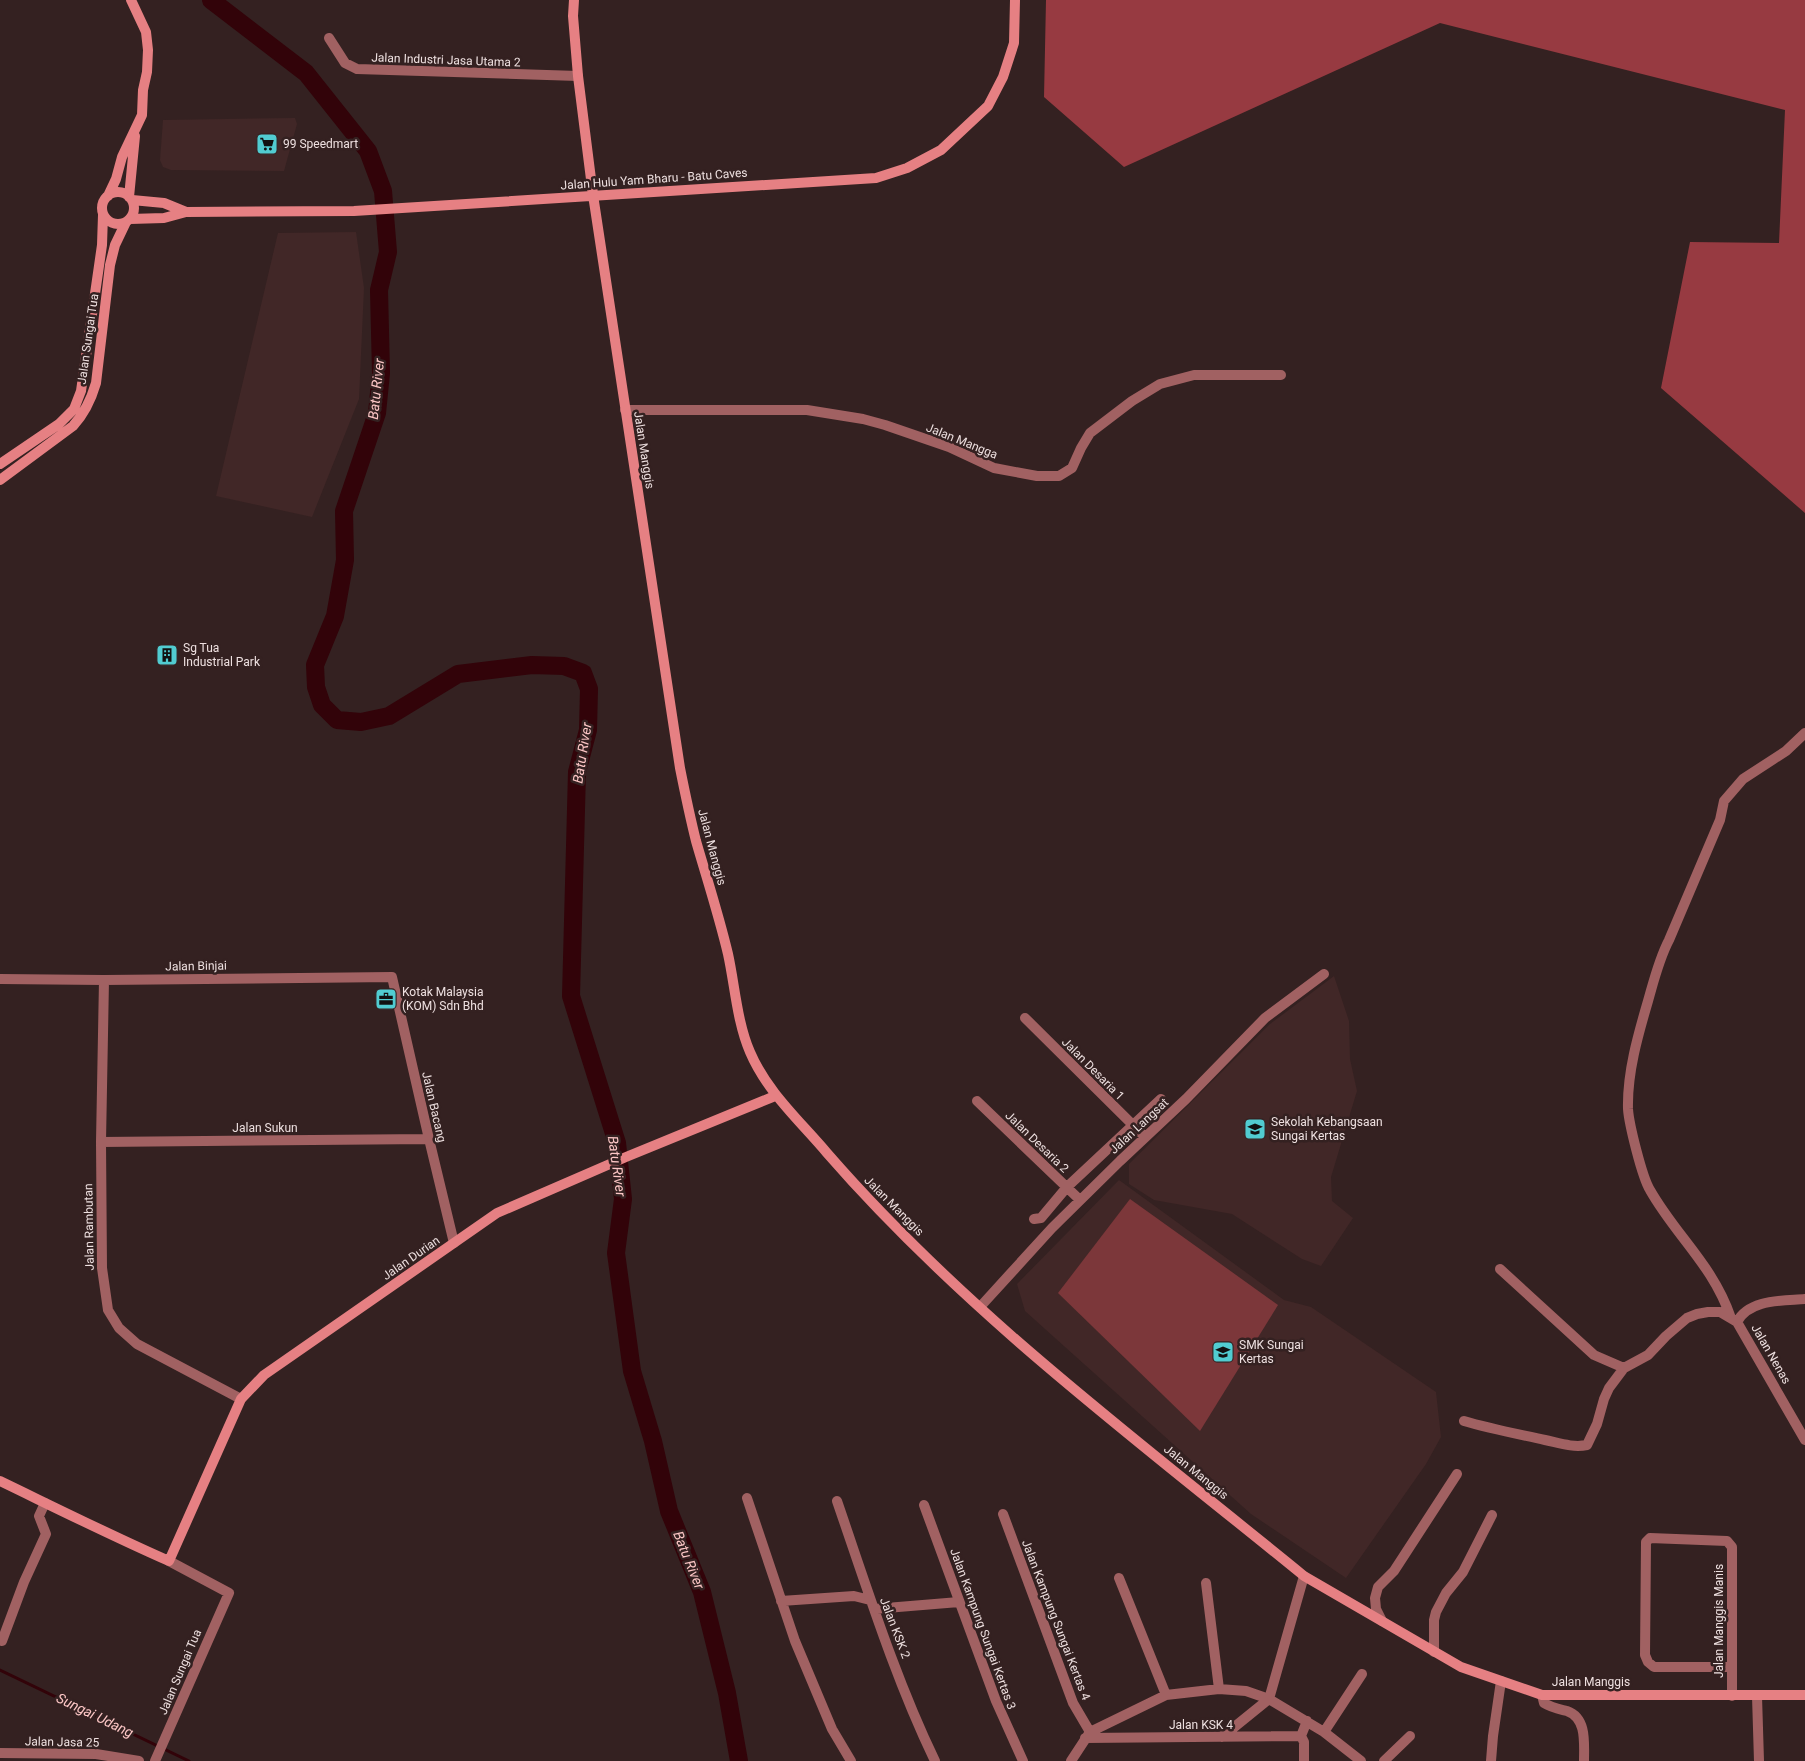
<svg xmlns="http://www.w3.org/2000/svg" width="1805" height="1761" viewBox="0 0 1805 1761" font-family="Roboto,sans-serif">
	<rect width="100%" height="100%" fill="#342121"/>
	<path fill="#412727" d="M295 118 297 124 284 171 171 170 163 167 160 160 163 120Z
		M356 232 364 288 359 399 312 517 216 496 278 233Z
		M1334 976 1349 1021 1350 1059 1357 1091 1331 1177 1332 1201 1353 1218 1321 1266 1302 1259 1232 1214 1154 1200 1129 1184V1164L1270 1024Z
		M1119 1180 1284 1300 1311 1307 1436 1392 1441 1437 1426 1464 1346 1578 1251 1514 1025 1311 1017 1284Z"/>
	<path fill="#7c373a" d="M1130 1199 1278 1305 1200 1431 1058 1293Z"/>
	<path fill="#973a41" d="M1046 0H1805V513L1661 388 1690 242 1779 243 1785 110 1440 23 1124 167 1044 97Z"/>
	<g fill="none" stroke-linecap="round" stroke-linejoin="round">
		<path stroke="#320309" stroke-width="3" d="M0 1670 189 1761"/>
		<path stroke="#320309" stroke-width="18" d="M211 0 306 73 368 151 383 191 388 252 379 290 381 373 377 413 344 511 345 560 335 616 315 665 316 687 322 705 337 720 361 722 389 716 458 674 532 665 564 666 583 673 589 689 588 730 577 772 571 996 617 1143 623 1199 616 1253 632 1371 653 1441 669 1511 702 1592 727 1693 739 1761"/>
		<path stroke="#a16162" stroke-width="10" d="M329 38 345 63 357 69 578 76
			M625 410H807L863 419 885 425 949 447 994 468 1037 476H1059L1072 468 1081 448 1090 433 1132 401 1160 384 1194 375H1281
			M0 979 104 980 392 977 429 1139 454 1243
			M104 980 101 1142 102 1268 108 1310 119 1328 137 1344 241 1399
			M1025 1018 1145 1137
			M977 1101 1080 1200
			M101 1142 429 1139
			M1034 1219 1041 1218 1067 1187 1161 1099
			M1500 1269 1594 1355 1624 1368
			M980 1307 1052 1228 1120 1161 1186 1099 1265 1018 1324 974
			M1731 1318C1713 1265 1676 1236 1650 1190 1642 1177 1629 1124 1628 1109 1627 1073 1638 1035 1648 1001 1654 980 1659 959 1669 940L1720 820 1724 801 1743 779 1786 751 1805 733
			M1737 1322C1749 1299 1782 1301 1805 1299
			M1464 1421C1491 1429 1518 1434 1545 1440 1559 1443 1573 1448 1587 1445L1597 1424 1604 1399 1609 1388 1624 1368 1648 1355 1666 1336 1687 1318 1697 1314 1708 1312H1720L1737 1322 1805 1440
			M747 1498 795 1641 832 1729 851 1761
			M837 1501C867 1588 895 1678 935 1761
			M924 1505 996 1701 1023 1761
			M1003 1514 1073 1703 1090 1732
			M1119 1578 1166 1695
			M1206 1583 1219 1689
			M781 1601 854 1596 870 1600
			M874 1609 959 1602
			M1382 1621 1376 1609 1375 1598 1378 1587 1394 1571 1457 1474
			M2 1641 24 1582 46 1534 39 1516 45 1503
			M1434 1652V1620L1436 1612 1446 1593 1463 1572 1492 1515
			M1732 1667H1654L1648 1662 1645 1655 1646 1542 1650 1538 1727 1541 1732 1547V1696
			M1542 1695 1544 1703C1552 1708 1559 1709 1567 1711 1587 1718 1584 1743 1584 1761
			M1757 1696 1759 1761
			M1269 1699 1304 1576
			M1324 1732 1362 1674
			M1301 1736 1304 1742V1761
			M1222 1737 1269 1699
			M1085 1738 1301 1736 1307 1721
			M0 1753 96 1754 139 1761
			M155 1761 229 1593 169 1561
			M1071 1761 1090 1732 1166 1695 1219 1689 1246 1691 1269 1699 1324 1732 1361 1761
			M1384 1761 1410 1736
			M1491 1761 1493 1736 1501 1681"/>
		<path stroke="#e68083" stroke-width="10" d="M574 0 573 16 578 76 593 195 680 768C685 793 690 817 696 841 707 879 719 916 728 954 735 986 737 1022 750 1052 767 1092 800 1121 827 1153 967 1314 1140 1442 1304 1576L1461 1667 1542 1695H1805
			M102 208a16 16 0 1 1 32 0a16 16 0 1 1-32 0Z
			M108 196 116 179 122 157 142 115 143 90 147 72 148 50 146 32 131 0
			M129 197 135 136
			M132 200 164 203 186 212
			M130 219 164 218 186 212 354 211 876 178 907 168 941 150 988 106 1003 77 1014 43 1015 0
			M0 464 59 424 74 409 81 391 102 245 103 215
			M0 480 73 426C85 413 91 400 96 383L110 265 115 245 126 222
			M0 1481C56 1508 112 1536 169 1561L241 1399 264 1375 497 1213 626 1157 775 1096"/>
	</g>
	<defs>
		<g id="supermarket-square" transform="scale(1.125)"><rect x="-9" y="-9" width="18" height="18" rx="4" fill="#51ccd1" stroke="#342121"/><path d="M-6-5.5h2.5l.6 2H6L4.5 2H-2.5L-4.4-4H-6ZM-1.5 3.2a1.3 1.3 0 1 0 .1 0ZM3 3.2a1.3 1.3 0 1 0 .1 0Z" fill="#111"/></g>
		<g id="building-square" transform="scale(1.125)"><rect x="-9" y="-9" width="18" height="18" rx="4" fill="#51ccd1" stroke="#342121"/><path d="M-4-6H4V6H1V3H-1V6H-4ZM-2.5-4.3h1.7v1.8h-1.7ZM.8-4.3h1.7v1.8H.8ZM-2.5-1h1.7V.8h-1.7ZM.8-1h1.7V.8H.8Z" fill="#111"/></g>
		<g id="office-square" transform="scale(1.125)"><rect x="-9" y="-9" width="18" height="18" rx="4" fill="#51ccd1" stroke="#342121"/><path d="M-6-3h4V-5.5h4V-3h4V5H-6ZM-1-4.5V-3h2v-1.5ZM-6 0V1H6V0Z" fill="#111"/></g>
		<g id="school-square" transform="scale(1.125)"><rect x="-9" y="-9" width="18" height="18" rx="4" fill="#51ccd1" stroke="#342121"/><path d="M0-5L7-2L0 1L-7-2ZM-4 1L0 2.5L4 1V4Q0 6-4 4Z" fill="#111"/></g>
	</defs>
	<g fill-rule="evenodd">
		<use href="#supermarket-square" x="267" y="144"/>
		<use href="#building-square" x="167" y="655"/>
		<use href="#office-square" x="386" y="999"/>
		<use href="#school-square" x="1255" y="1129"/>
		<use href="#school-square" x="1223" y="1352"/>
	</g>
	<g text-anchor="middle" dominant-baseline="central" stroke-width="5" stroke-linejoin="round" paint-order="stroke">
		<g font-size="12" fill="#eee0e0" stroke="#342121">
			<text transform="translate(446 60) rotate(2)">Jalan Industri Jasa Utama 2</text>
			<text transform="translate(654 179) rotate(-4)">Jalan Hulu Yam Bharu - Batu Caves</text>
			<text transform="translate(88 339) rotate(-82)">Jalan Sungai Tua</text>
			<text transform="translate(962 441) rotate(22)">Jalan Mangga</text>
			<text transform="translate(644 450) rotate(81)">Jalan Manggis</text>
			<text transform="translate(712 847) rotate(75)">Jalan Manggis</text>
			<text transform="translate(196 966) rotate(-1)">Jalan Binjai</text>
			<text transform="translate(1093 1069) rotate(45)">Jalan Desaria 1</text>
			<text transform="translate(434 1107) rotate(77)">Jalan Bacang</text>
			<text transform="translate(1139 1126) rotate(-43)">Jalan Langsat</text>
			<text x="265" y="1128">Jalan Sukun</text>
			<text transform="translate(1037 1142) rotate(44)">Jalan Desaria 2</text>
			<text transform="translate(894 1206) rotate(45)">Jalan Manggis</text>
			<text transform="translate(89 1227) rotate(-91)">Jalan Rambutan</text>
			<text transform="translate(411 1258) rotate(-35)">Jalan Durian</text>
			<text transform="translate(1771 1354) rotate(60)">Jalan Nenas</text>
			<text transform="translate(1196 1472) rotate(39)">Jalan Manggis</text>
			<text transform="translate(1056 1620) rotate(69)">Jalan Kampung Sungai Kertas 4</text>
			<text transform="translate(1719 1621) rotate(-90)">Jalan Manggis Manis</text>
			<text transform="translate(895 1628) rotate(69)">Jalan KSK 2</text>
			<text transform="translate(983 1629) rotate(70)">Jalan Kampung Sungai Kertas 3</text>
			<text transform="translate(180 1672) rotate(-67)">Jalan Sungai Tua</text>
			<text x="1591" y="1682">Jalan Manggis</text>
			<text x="1201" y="1725">Jalan KSK 4</text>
			<text transform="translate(62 1742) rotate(1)">Jalan Jasa 25</text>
		</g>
		<g font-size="12" fill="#eee0e0" stroke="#342121" text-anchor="start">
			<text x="283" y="144">99 Speedmart</text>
			<text x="183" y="648">Sg Tua<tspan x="183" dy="14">Industrial Park</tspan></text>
			<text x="402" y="992">Kotak Malaysia<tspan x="402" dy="14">(KOM) Sdn Bhd</tspan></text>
			<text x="1271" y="1122">Sekolah Kebangsaan<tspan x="1271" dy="14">Sungai Kertas</tspan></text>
			<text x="1239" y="1345">SMK Sungai<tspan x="1239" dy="14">Kertas</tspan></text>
		</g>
		<g font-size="14" font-style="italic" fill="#fdc7c6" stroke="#342121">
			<text transform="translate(376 389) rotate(-84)">Batu River</text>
			<text transform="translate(582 753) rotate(-81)">Batu River</text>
			<text transform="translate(617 1166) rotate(82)">Batu River</text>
			<text transform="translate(689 1560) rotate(68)">Batu River</text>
			<text transform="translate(95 1715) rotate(26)">Sungai Udang</text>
		</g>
	</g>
</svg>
